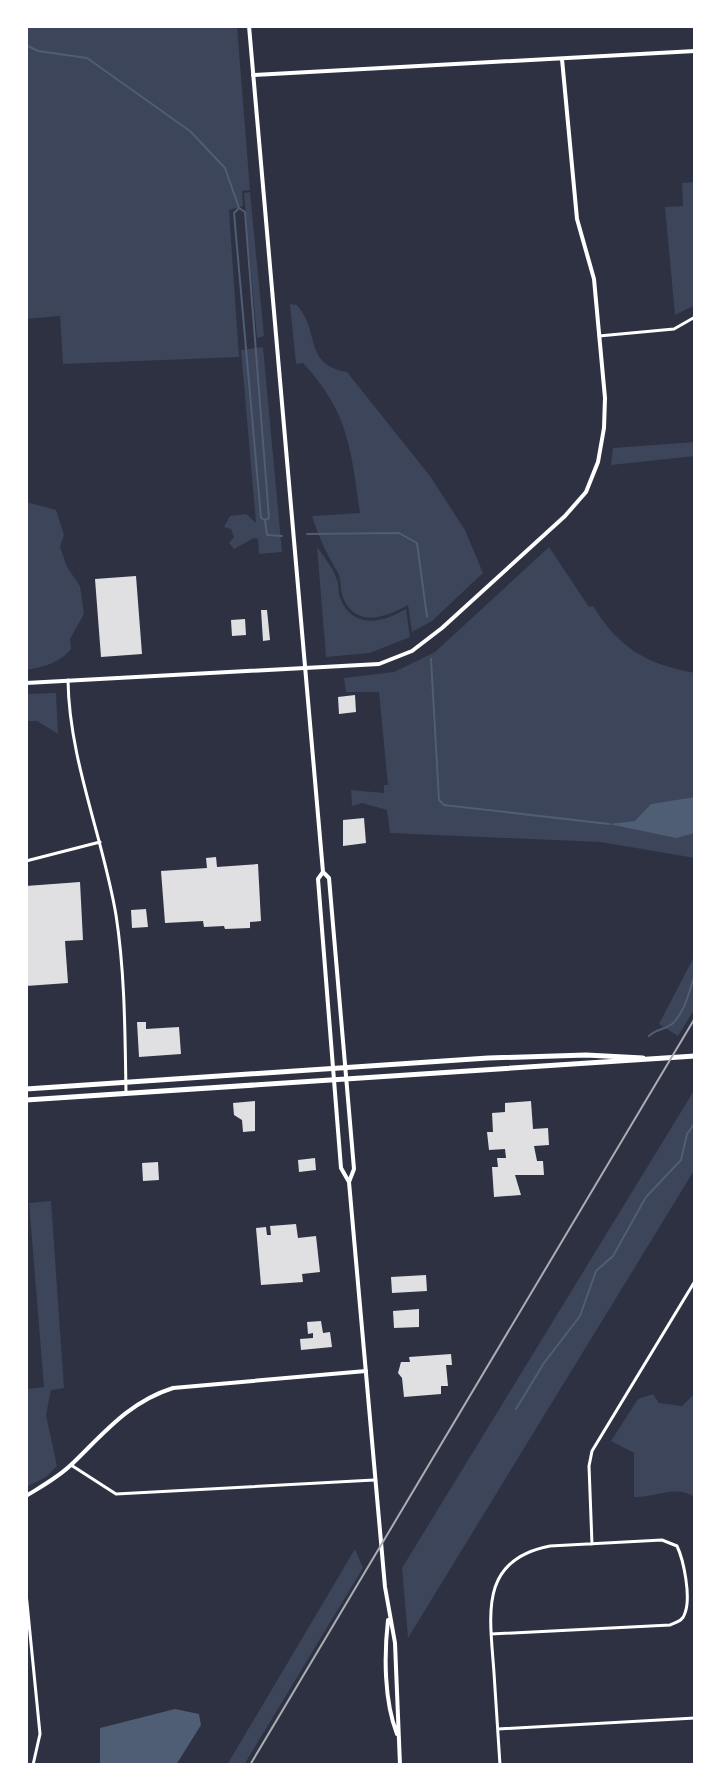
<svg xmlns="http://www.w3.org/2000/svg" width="721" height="1791" viewBox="0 0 721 1791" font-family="'PT Sans',sans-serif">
	<rect width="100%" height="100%" fill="#2d3142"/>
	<path fill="#3c4559" d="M26 26H237L250 190 242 191 243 206 229 210 239 357 63 364 60 316 26 319Z
		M695 182V305L675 315 665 207 683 206 682 183Z
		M250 192 264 336 257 338 244 193Z
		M290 304 297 305C321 333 303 364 347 372L430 476 465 530 483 573 432 621 412 632 408 605C386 617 357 629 343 598 340 590 342 581 338 573 327 554 319 538 312 516L360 513C351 449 349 413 303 363L296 364Z
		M263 347 282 552 259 554 258 539 254 538 234 549 229 543 234 537 231 529 224 527 230 516 246 514 256 523 241 350Z
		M695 442V456L611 465 613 448Z
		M26 502 56 510 64 535 60 547 67 567 80 586 84 614 70 639 71 649C60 663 43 667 26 670Z
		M317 547C324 557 334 569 337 580 339 586 338 594 341 600 354 630 384 622 406 609L410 637 370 653 326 657Z
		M549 547 589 607 593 606C619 648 646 664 695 673V858L600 842 390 833 387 810 362 803 352 806 351 790 384 793V785H388L379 692H346L344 678 394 672 435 652Z
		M56 693 58 734 37 721H26V694Z
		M695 955V1008L678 1036 659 1024Z
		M695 1089V1169L408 1638 402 1568Z
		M51 1201 64 1388 51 1390 46 1415 57 1466 46 1477 26 1487V1389L44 1387 29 1203Z
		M695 1393V1497C675 1484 655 1498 634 1497V1453L611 1441 638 1399 653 1394 659 1403 682 1406Z
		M355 1549 363 1568 244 1765H227Z"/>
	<path fill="#4f5d75" d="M695 797V833L676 838 609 824 635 821 651 804Z
		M175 1709 199 1714 201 1725 176 1765H100V1728Z"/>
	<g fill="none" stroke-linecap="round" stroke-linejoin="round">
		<path stroke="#4f5d75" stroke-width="2" d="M26 45 38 51 87 58 190 131 225 168 239 208 245 212 269 518 265 520 267 535 282 536
			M238 209 234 213 261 518 265 520
			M307 534 399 533 417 543 427 617
			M431 659 439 800 444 805 609 824
			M649 1036C656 1029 664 1030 672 1024 686 1011 689 991 695 974
			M516 1409 544 1363 580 1316 596 1271 613 1256 646 1197 681 1160 687 1134 695 1123"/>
	</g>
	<path fill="#e0e0e3" d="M136 576 142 654 101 657 95 579Z
		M261 610H267L270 640 263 641Z
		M245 619 246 635 232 636 231 620Z
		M355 695 356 712 339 714 338 697Z
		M364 818 366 843 343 846V820Z
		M216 857 217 867 258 864 261 921 250 922V928L225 929 224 926 204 927 203 921 165 923 161 871 207 868 206 858Z
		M80 882 83 940 65 941 68 983 26 986V886Z
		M146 909 148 927 132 928 131 910Z
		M137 1022H146V1029L179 1027 181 1054 139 1057Z
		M255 1101V1131L243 1132 242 1120 234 1115 233 1103Z
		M531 1101 533 1129 548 1128 549 1145 534 1146 537 1161H543L544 1175H515L521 1195 494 1197 492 1167H498L497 1158H506L505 1149 489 1150 487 1132H493L492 1113 505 1112V1103Z
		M315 1158 316 1170 299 1172 298 1160Z
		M158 1162 159 1180 143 1181 142 1163Z
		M296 1224 298 1238 316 1236 320 1272 302 1274 303 1282 261 1285 256 1228 266 1227 267 1235H271L270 1226Z
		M426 1275 427 1291 392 1293 391 1277Z
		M419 1309V1327L394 1328 393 1311Z
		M321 1321 323 1333 330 1332 332 1347 301 1350 300 1339 313 1338V1333L308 1334 307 1322Z
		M451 1354 452 1365H446L448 1386H441V1394L404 1397 402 1378 398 1373 401 1362H410L409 1357Z"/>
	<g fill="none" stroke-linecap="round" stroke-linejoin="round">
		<path stroke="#fff" stroke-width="3" d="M599 336 674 329 695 317
			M68 680C69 760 103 837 116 915 125 973 125 1034 126 1093
			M26 861 100 842
			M71 1465 116 1494 374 1480
			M592 1544 589 1466 592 1451 695 1281
			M26 1593 40 1734 33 1765
			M491 1634 670 1625C677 1622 683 1621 685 1613 691 1597 684 1561 677 1546L662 1540 550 1546C478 1560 490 1615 494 1673 496 1704 498 1734 500 1765
			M498 1729 695 1718"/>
		<path stroke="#fff" stroke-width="4" d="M253 75 695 51
			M26 683 379 664 412 651 442 628 565 516 586 492 598 462 604 428 605 398 594 279 577 219 562 59
			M26 1496C42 1486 59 1477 73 1463 105 1432 129 1402 173 1388L366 1371"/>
		<path stroke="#fff" stroke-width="4" d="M249 26 323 872 329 878 354 1169 349 1182
			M323 872 318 879 341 1168 349 1182 385 1587 395 1643 400 1765
			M388 1620C384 1655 384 1701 397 1734"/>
		<path stroke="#fff" stroke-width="5" d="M26 1089 488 1058 586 1055 643 1058
			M26 1100 695 1056"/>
		<path stroke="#abadb3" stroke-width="2" d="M250 1765 695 1018"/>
	</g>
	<rect width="721" height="1791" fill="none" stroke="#ffffff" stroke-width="56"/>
</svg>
